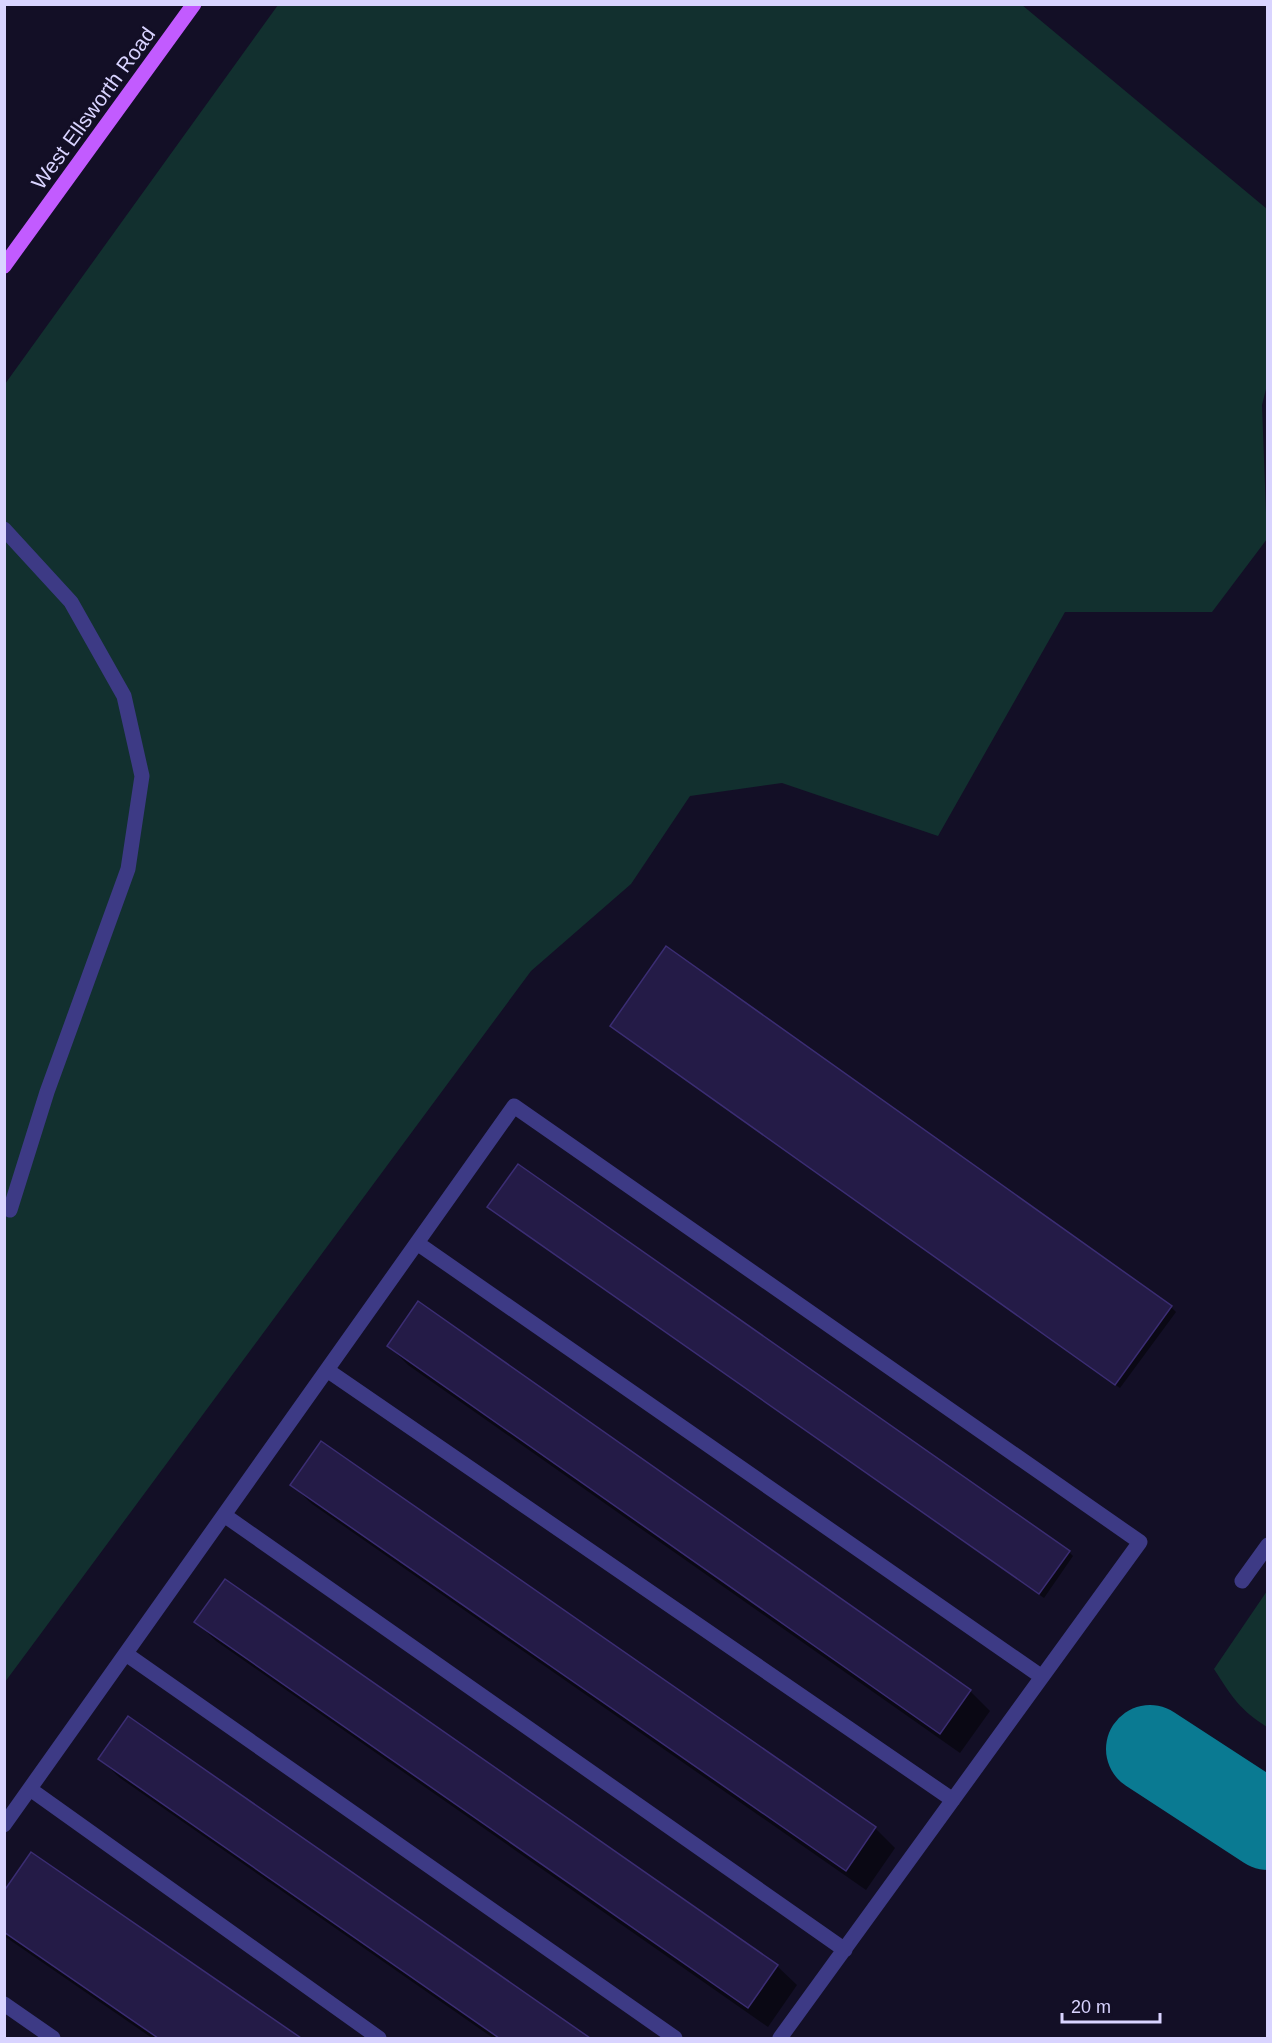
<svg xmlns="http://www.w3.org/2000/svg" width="1272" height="2043" viewBox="0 0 1272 2043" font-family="Arial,sans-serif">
	<rect width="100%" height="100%" fill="#130f26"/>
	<path fill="#12302f" d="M278 5H1022L1267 209 1268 381 1262 405 1267 539 1212 612H1065L938 836 782 783 690 796 631 884 531 971 5 1682V384Z
		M1267 1591V1727C1240 1710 1232 1697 1214 1669Z"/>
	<path fill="#0007" d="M666 949 1171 1307 1176 1312 1120 1388 616 1030Z
		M494 1211 1069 1552 1073 1556 1044 1598Z
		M418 1303 970 1691 990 1711 960 1753 408 1365 389 1346Z
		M321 1443 875 1828 895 1848 866 1890 312 1504 292 1485Z
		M196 1622 777 1966 797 1985 768 2027 216 1641Z
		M129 1718 588 2038H493L120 1778 100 1759Z
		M31 1855 298 2038H152L7 1938 4 1936V1893Z"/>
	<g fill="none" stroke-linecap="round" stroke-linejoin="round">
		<path stroke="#0a7a92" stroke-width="88" d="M1150 1749 1268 1826"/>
	</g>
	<path fill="#241b47" stroke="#3b2d73" stroke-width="1.5" d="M666 946 1172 1306 1115 1385 610 1026Z
		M518 1164 1070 1551 1039 1594 487 1207Z
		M418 1301 971 1690 940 1734 387 1346Z
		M321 1441 876 1827 846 1871 290 1485Z
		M225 1579 778 1965 748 2008 194 1622Z
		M128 1716 590 2038H499L98 1759Z
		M31 1852 301 2038H158L4 1932V1891Z"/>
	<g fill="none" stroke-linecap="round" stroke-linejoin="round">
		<path stroke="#3d3a85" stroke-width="15" d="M4 529 71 602 124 696 142 776 128 869 47 1092 10 1210
			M417 1243 1042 1677
			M327 1370 953 1800
			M224 1515 845 1950
			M1242 1581 1268 1545
			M126 1654 675 2038
			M30 1789 379 2038
			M4 1825 514 1106 1140 1542 780 2038
			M4 2004 53 2038"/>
		<path stroke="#c25bff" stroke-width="15" d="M4 266 194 4"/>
	</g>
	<g text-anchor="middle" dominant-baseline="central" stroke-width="5" stroke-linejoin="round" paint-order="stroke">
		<g font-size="21" fill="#d9d4ff" stroke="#130f26">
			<text transform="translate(93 108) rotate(-54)">West Ellsworth Road</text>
		</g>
	</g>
	<rect width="1272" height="2043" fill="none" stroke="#d9d4ff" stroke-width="12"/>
	<path d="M1062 2013v9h98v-9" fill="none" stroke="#d9d4ff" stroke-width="3"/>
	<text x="1071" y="2013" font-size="18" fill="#d9d4ff" stroke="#130f26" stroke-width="4.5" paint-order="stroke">20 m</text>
</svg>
